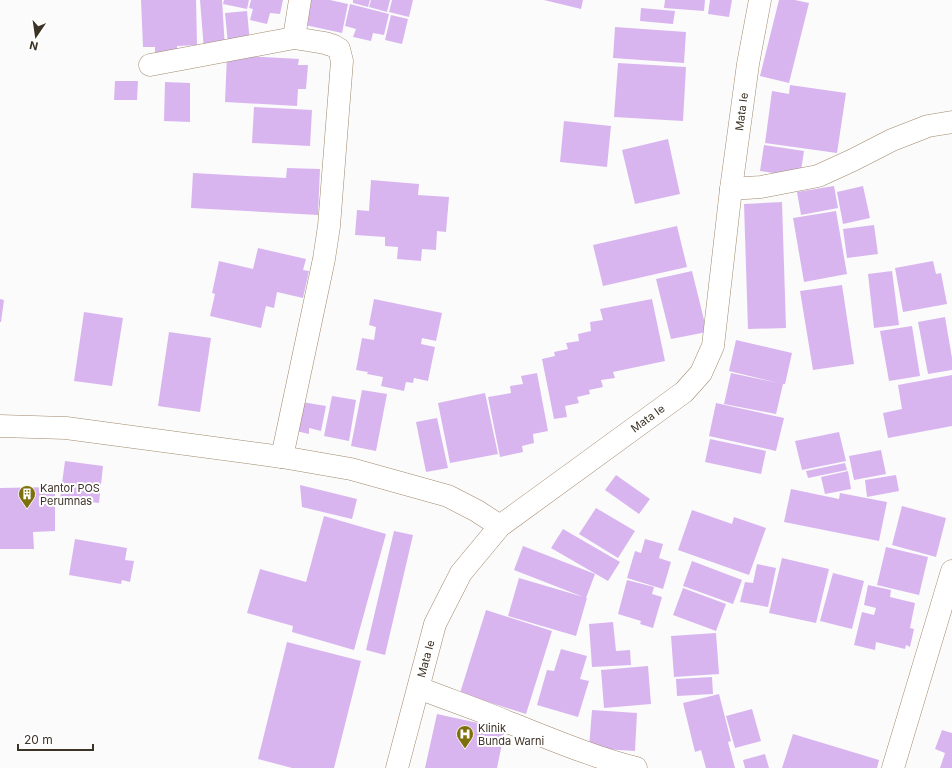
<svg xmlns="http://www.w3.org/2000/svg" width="952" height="768" viewBox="0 0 952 768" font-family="Inter,sans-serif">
	<rect width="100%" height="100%" fill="#fbfbfb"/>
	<path fill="#d9b5f0" d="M141 0H196L197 45 177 46V53L155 54V47H143Z
		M200 0H222L225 48 204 50Z
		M224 0H249L247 9 223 4Z
		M251 0H283L280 14 270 13 267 24 250 20 253 9 249 8Z
		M311 0H330L348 4 342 33 305 25Z
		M353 0H370L368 7 353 3Z
		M371 0H390L387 12 369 7Z
		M392 0H413L409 17 389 12Z
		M544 0H583L581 9Z
		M665 0H705L704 11 664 8Z
		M710 0H732L729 17 708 14Z
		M779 0H795L809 3 789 83 760 76Z
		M350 4 389 14 384 35 373 33 371 41 353 37 356 29 345 26Z
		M641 8 675 11 673 24 640 21Z
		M247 11 250 43 228 44 225 13Z
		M391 15 408 19 402 44 385 40Z
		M615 27 686 32 684 63 613 58Z
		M227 55 299 59 298 65H308L306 89H298L297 106 225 102Z
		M618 63 686 67 683 121 614 117Z
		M115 81H138L137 100H114Z
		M165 82 190 83V122L164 121Z
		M790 85 846 93 837 153 765 143 772 91 789 94Z
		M254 107 312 110 310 146 252 143Z
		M564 121 611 126 607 167 560 162Z
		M668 139 680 194 635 204 622 150Z
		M764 145 804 151 800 177 760 171Z
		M287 168 320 169 318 215 191 208 193 173 286 178Z
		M371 180 419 184 418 195 449 197 446 232 437 231 436 250 422 249 421 261 397 259 398 247 385 246V237L355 235 357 210 369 211Z
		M834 186 838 208 801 215 797 192Z
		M863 186 870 218 843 224 837 192Z
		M782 202 786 328 748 329 744 204Z
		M836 211 847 274 804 282 793 218Z
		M874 225 878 254 847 258 843 229Z
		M677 226 687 267 603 286 593 245Z
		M258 248 306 259 303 270 309 271 303 298 277 292 274 308 266 306 261 328 210 316 215 294 212 293 219 261 253 269Z
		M933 261 936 274 941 273 947 304 903 312 895 268Z
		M692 271 707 332 671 339 656 279Z
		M892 271 899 325 874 328 868 274Z
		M842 285 854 364 813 370 800 291Z
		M0 299 4 300 1 322H0Z
		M374 299 442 313 436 341 422 338 421 344 435 347 428 381 414 378 413 383 406 382 404 391 381 386 383 377 367 374 368 372 356 370 362 338 374 340 376 327 369 325Z
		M652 299 665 361 613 372 615 378 601 380 603 387 589 390 590 394 577 397 579 403 565 406 567 417 554 419 542 359 555 356 554 352 568 349 566 343 579 341 578 334 591 331 590 322 603 320 600 309Z
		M84 312 123 318 112 386 74 381Z
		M945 317 952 358V370L928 374 918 322Z
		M912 326 920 376 889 381 880 331Z
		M169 332 211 338 200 412 158 406Z
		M736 340 792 353 785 384H783L776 414 724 404 731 373 779 383 729 371Z
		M537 373 548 431 533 434 534 443 522 446 523 452 500 457 488 397 511 393 510 386 523 384 521 376Z
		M952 375V426L888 438 883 413 902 409 898 385Z
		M362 390 387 394 376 451 351 446Z
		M485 393 498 454 450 463 438 403Z
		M332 396 356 400 349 441 324 436Z
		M296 401 326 406 321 431 309 428V434L296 431Z
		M716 403 784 418 776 451 709 436Z
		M437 418 448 468 426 472 416 422Z
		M839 432 846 461 802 470 795 441Z
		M710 439 766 451 761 474 705 462Z
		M881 450 886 474 854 480 849 456Z
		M65 461 103 466 99 503 60 498Z
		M845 463 847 470 808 478 806 471Z
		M848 471 851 489 825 494 821 477Z
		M616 475 650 499 639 514 605 490Z
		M896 475 899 491 867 497 865 480Z
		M300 485 357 499 352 519 302 507Z
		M55 487V531L33 532 34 549H0V488Z
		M791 489 839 499 840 493 887 502 879 541 784 522Z
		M902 506 946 518 936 557 892 545Z
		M596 508 635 531 618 558 579 534Z
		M692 510 732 524 734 517 766 528 749 575 678 550Z
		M324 516 386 534 354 650 292 632 293 626 247 613 260 569 306 582Z
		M563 529 620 562 608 581 551 548Z
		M394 531 413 535 385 655 366 650Z
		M75 539 127 548 125 560 134 561 130 582 122 580 121 584 69 575Z
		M645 539 663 544 659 558 671 562 663 589 627 578 635 551 641 553Z
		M523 546 595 574 586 598 514 570Z
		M886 547 928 557 919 595 877 585Z
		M782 558 829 569 816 623 769 613Z
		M692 561 742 580 733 604 683 586Z
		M757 564 776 568 768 607 740 602 745 582 753 583Z
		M833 573 864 581 852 629 820 621Z
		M519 578 587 598 576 636 508 616Z
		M627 580 654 587 652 594 662 597 653 628 640 624 641 621 618 614Z
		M868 585 891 590 890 597 915 603 910 628 914 629 910 647 906 645 905 649 876 642 875 650 854 645 862 612 874 615 876 608 864 605Z
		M683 588 726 604 716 631 673 615Z
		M486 610 552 631 526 714 460 693Z
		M613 622 616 651 630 650 631 665 592 667 589 624Z
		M716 633 719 674 674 677 671 636Z
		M287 642 361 661 334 768H292L258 759Z
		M561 649 587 656 580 679 589 681 578 717 537 705 547 670 554 671Z
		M648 666 651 704 604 708 601 670Z
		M712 677 713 694 677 696 676 679Z
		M719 694 731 741 728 742 735 768H706L701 750 695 752 683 703Z
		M752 709 761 741 735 748 726 716Z
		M592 710 637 713 635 751 589 748Z
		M437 714 505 729 497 768H425Z
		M942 730 952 733V768H940L945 753 935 749Z
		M793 734 879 760 877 768H782Z
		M765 754 769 768H745L743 760Z"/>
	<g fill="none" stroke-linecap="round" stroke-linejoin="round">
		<defs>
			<g id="minor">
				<path d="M294 38 300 0"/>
				<path d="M150 65 294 38 325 43 334 46 339 49 342 61 329 226 324 259 282 457"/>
				<path d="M731 189 761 187 818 176 853 160 892 140 928 126 952 122"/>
				<path d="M0 426 66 428 282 457 351 469 448 496 477 511 500 526"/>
				<path d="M419 688C449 700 480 710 510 723 551 739 593 757 636 768"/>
				<path id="s1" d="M397 768 435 624 461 573 500 526 684 392 701 373 713 346 731 189 748 64 760 0"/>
				<path d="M893 768 952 571"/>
			</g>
		</defs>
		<use href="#minor" stroke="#a1896e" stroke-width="23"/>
		<use href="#minor" stroke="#fff" stroke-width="22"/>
	</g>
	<defs>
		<symbol id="building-pin" viewBox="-11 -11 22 30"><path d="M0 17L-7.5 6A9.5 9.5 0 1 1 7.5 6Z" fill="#7e6f0d" stroke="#fff"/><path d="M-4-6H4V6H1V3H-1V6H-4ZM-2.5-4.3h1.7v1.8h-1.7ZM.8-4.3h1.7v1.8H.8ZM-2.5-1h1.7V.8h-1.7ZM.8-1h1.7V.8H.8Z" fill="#fff"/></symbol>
		<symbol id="hospital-pin" viewBox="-11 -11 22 30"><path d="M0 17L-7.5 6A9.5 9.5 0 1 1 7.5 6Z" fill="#7e6f0d" stroke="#fff"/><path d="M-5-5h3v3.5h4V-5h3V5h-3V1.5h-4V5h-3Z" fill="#fff"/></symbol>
	</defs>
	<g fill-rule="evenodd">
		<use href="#building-pin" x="17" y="484" width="20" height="27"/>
		<use href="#hospital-pin" x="455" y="724" width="20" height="27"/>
	</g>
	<g text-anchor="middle" stroke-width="4" stroke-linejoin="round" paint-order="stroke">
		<g font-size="11" fill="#3c3226" stroke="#fff">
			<text dy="4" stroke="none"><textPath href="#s1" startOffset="786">Mata Ie</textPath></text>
			<text dy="4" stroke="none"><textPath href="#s1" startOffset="450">Mata Ie</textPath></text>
			<text dy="4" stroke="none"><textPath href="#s1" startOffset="113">Mata Ie</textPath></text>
		</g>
		<g font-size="11" fill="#3c3226" stroke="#fff" text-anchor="start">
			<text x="40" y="492">Kantor POS<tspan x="40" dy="13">Perumnas</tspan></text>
			<text x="478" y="732">Klinik<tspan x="478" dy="13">Bunda Warni</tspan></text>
		</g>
	</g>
	<g transform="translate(36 36) rotate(193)" stroke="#ffffff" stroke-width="3" paint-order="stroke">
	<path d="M0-3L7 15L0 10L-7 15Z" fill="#3c3226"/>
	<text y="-6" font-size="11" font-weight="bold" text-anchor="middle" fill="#3c3226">N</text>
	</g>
	<path d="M18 744v6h75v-6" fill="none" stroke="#3c3226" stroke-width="2"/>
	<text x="24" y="744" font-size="12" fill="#3c3226" stroke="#ffffff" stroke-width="3" paint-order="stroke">20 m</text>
</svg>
